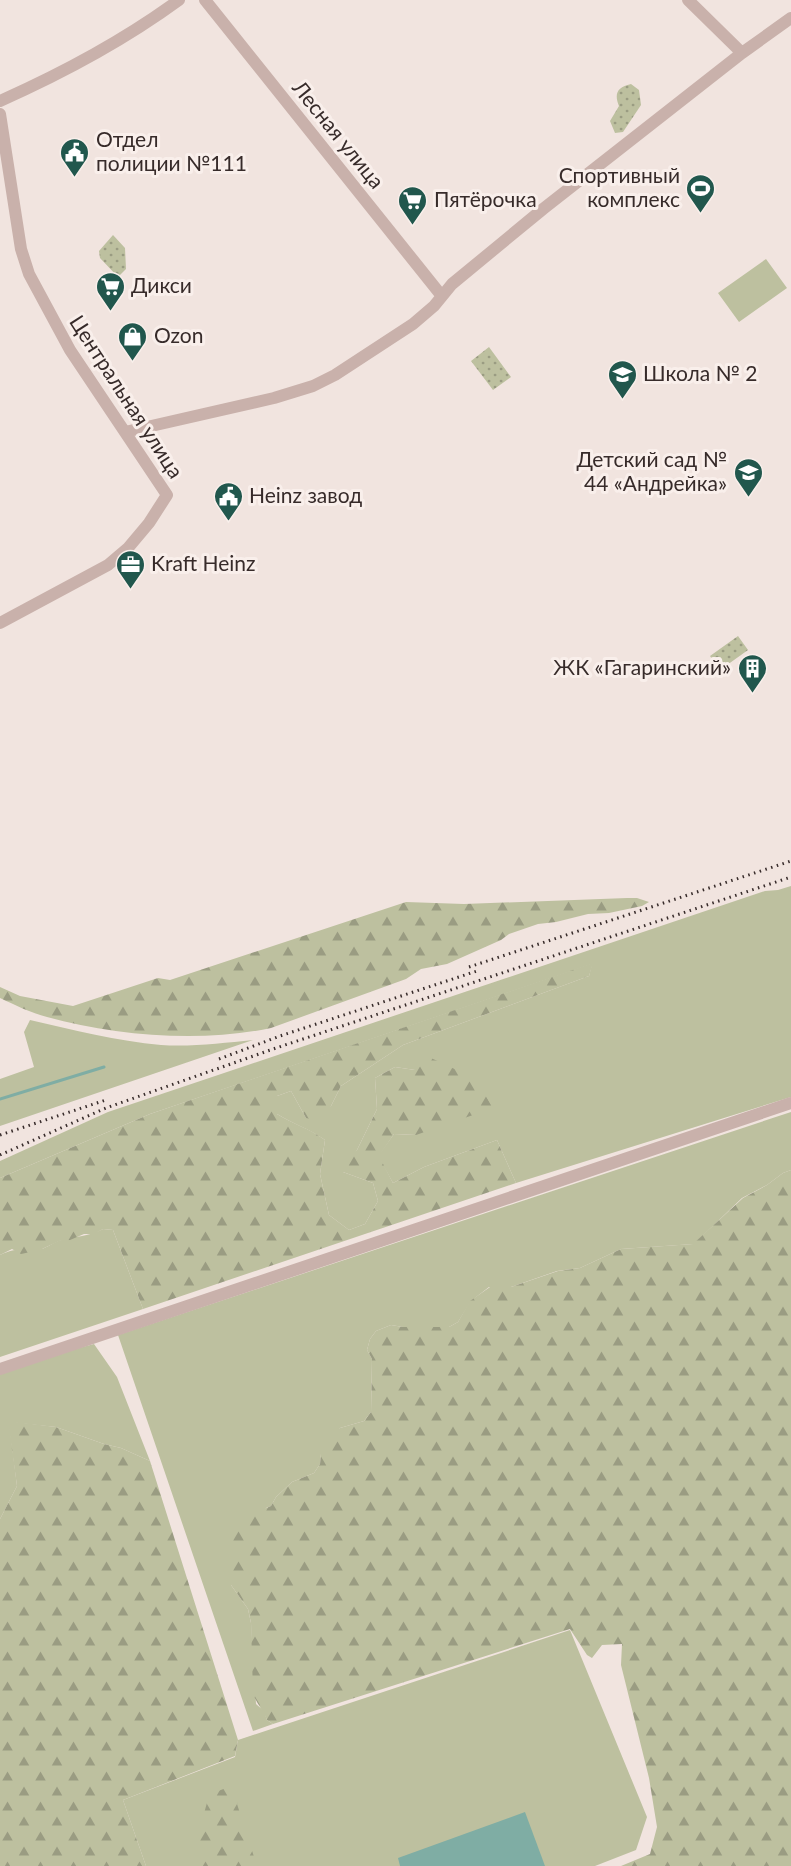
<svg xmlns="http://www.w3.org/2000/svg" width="791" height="1866" viewBox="0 0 791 1866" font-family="Lato,sans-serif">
	<defs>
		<pattern id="forest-firs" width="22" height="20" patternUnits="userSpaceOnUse" patternTransform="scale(1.5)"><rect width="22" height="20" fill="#bdc09f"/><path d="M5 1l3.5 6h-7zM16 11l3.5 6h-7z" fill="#9a9c82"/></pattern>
		<pattern id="park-dots" width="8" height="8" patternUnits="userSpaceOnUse" patternTransform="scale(1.5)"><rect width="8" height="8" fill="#bdc09f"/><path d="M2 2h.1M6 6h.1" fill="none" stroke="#9a9c82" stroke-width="1.8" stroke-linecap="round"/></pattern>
	</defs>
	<rect width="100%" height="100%" fill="#f1e4df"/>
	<path fill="#bdc09f" d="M766 259 787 288 739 322 718 293Z
		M791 886V1097L516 1183 497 1140 424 1167 393 1183 378 1156 394 1134 416 1135 415 1070 395 1067 375 1078 377 1109 357 1150 343 1172 373 1183 378 1201 365 1224 349 1230 329 1215 320 1174 325 1140C310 1129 293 1124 277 1114V1096L291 1091 306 1118 331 1106 341 1086 403 1045 589 976 592 964 150 1114 0 1178V1161L108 1112 765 891 778 890Z
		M30 1020C73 1030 117 1041 161 1045 191 1047 223 1043 253 1040L0 1126V1079L34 1067 24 1032Z
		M791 1112V1170L783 1173 767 1185 742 1198 694 1244 621 1249 580 1268 557 1271 511 1287H489L471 1301 458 1322 449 1327H403L391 1325 376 1331 370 1339 367 1350 372 1359 371 1412 364 1421 340 1428 321 1454 320 1464 314 1473 292 1482 276 1497 271 1506 266 1508 231 1585 248 1609 251 1623 256 1704 264 1711 267 1720 273 1724 253 1731 118 1335Z
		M103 1229 113 1230 143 1309 0 1357V1255C20 1245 24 1253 41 1249 47 1248 52 1243 58 1241 73 1236 89 1237 103 1229Z
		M94 1344 117 1377 150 1461 121 1448 104 1444 56 1427 9 1422 17 1486 0 1519V1369Z
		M570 1630 647 1817 636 1850 595 1866H146L123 1800 235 1757 238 1740Z"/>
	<path fill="url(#forest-firs)" d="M627 898H637L649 902 642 906 609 913 588 914 556 922 538 924 509 934 501 940 447 964 421 969 406 979 271 1028C201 1043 116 1036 47 1017 31 1013 15 1005 0 998V987L20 996 73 1006 158 978 170 980 406 902 464 904Z
		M593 963 589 976 403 1045 341 1086 331 1106 320 1121 306 1118 291 1091 277 1096V1114C293 1124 311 1129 325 1140L320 1174 329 1215 349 1230 365 1224 378 1201 373 1183 343 1172 342 1163 357 1150 377 1109 375 1078 395 1067 415 1070 431 1058 476 1079 493 1108 416 1135 394 1134 379 1156 393 1183 424 1167 497 1140 516 1183 143 1309 113 1230 103 1229 94 1234H84L70 1240 59 1241 40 1250 21 1254 12 1249 0 1255V1178L150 1114Z
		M791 1170V1866H621L650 1854 657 1827 649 1778 621 1665 622 1644 602 1645 592 1658 587 1655 570 1629 273 1724 267 1720C263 1710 257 1704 253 1694L251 1623 248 1609 231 1585 226 1539 238 1520 271 1506 276 1497 292 1482 314 1473 320 1464 322 1443 330 1434 340 1428 364 1421 371 1412 372 1359 367 1350 370 1339 376 1331 391 1325 403 1327H449L458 1322 470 1301 490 1287H511L558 1271 580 1268 621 1249 693 1244 743 1198 767 1185 783 1173Z
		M8 1421 56 1427 104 1444 121 1448 150 1461 238 1740 235 1756 123 1800 146 1866H0V1519L17 1486Z
		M237 1784 241 1791 237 1804 257 1866H198C199 1840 201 1818 210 1794Z"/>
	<path fill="url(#park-dots)" d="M631 84 639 90 641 105 623 132 615 133 610 121 619 106C614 94 617 87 631 84Z
		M113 235 125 248 126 269 118 277 100 258 99 251Z
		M489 347 511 377 493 390 471 361Z
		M738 636 748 650 720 670 710 656Z"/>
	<path fill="#7fada4" d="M525 1812 545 1866H400L398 1858Z"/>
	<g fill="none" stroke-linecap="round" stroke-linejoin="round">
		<path stroke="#7fada4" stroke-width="3" d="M0 1099 104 1067"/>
		<path stroke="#c9b1ab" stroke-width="12" d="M205 0 441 295
			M688 0 742 53
			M0 101C63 73 123 41 179 0
			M0 114 21 249 29 274 70 350 167 495 149 523 128 548 108 565 0 623
			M125 432 274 398 313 386 335 375 413 324 434 306 452 284 543 209 742 53 791 18
			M0 1369 791 1103"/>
		<path stroke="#372b2a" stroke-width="3" stroke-dasharray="1.5 4.5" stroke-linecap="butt" d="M469 967 791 861
			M219 1059 280 1036 480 970
			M0 1135 106 1100
			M0 1155 106 1108 276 1048 791 877"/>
	</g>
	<defs>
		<symbol id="civic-pin" viewBox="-11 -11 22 30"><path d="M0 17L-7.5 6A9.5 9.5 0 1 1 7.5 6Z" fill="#21574d" stroke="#f9efeb"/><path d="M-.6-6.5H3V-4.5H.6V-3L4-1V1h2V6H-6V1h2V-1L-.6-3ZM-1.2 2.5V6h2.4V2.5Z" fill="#fff"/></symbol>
		<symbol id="stadium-pin" viewBox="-11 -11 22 30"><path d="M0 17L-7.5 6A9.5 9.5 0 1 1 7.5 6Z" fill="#21574d" stroke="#f9efeb"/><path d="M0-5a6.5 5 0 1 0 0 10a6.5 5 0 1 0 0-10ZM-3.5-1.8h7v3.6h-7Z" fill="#fff"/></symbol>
		<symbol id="supermarket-pin" viewBox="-11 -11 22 30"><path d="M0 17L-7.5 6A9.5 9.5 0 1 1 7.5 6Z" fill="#21574d" stroke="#f9efeb"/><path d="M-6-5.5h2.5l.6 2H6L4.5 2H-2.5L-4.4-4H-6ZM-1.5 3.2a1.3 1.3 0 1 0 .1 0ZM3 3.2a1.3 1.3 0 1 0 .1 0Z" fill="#fff"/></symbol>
		<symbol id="shop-pin" viewBox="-11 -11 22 30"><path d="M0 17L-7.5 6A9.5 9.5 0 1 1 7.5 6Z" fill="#21574d" stroke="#f9efeb"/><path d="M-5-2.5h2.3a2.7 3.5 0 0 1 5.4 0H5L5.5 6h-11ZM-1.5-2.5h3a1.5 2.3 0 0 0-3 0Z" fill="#fff"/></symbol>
		<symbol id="school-pin" viewBox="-11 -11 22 30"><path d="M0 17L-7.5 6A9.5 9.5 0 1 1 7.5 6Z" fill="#21574d" stroke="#f9efeb"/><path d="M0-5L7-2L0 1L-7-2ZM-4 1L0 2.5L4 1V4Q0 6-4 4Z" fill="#fff"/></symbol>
		<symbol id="office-pin" viewBox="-11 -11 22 30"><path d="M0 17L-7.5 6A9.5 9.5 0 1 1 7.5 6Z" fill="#21574d" stroke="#f9efeb"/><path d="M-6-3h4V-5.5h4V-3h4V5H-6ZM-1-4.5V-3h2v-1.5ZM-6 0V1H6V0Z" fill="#fff"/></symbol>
		<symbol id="building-pin" viewBox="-11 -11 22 30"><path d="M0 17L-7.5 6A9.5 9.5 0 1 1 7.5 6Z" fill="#21574d" stroke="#f9efeb"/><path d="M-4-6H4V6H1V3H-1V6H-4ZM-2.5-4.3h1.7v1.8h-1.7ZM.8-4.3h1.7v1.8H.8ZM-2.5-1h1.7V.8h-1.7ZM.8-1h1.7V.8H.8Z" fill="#fff"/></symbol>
	</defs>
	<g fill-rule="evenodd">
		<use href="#civic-pin" x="58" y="136" width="33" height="45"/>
		<use href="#stadium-pin" x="684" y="172" width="33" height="45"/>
		<use href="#supermarket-pin" x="396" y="184" width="33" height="45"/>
		<use href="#supermarket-pin" x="94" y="270" width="33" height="45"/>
		<use href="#shop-pin" x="116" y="320" width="33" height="45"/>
		<use href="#school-pin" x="606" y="358" width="33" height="45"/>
		<use href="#school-pin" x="732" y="456" width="33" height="45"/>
		<use href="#civic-pin" x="212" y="480" width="33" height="45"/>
		<use href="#office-pin" x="114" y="548" width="33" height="45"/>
		<use href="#building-pin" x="736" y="652" width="33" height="45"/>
	</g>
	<g text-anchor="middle" stroke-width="6" stroke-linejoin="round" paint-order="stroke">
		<g font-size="21" fill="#372b2a" stroke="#f9efeb">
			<text transform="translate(338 135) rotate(51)" y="7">Лесная улица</text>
			<text transform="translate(126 397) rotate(57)" y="7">Центральная улица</text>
		</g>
		<g font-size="21" fill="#372b2a" stroke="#f9efeb" text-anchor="start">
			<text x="96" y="147">Отдел<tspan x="96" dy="24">полиции №111</tspan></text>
			<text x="680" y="183" text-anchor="end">Спортивный<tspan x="680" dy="24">комплекс</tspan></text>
			<text x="434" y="207">Пятёрочка</text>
			<text x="131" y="293">Дикси</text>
			<text x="154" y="343">Ozon</text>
			<text x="643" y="381">Школа № 2</text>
			<text x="727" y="467" text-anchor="end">Детский сад №<tspan x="727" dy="24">44 «Андрейка»</tspan></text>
			<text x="249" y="503">Heinz завод</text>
			<text x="151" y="571">Kraft Heinz</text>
			<text x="731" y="675" text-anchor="end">ЖК «Гагаринский»</text>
		</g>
	</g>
</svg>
